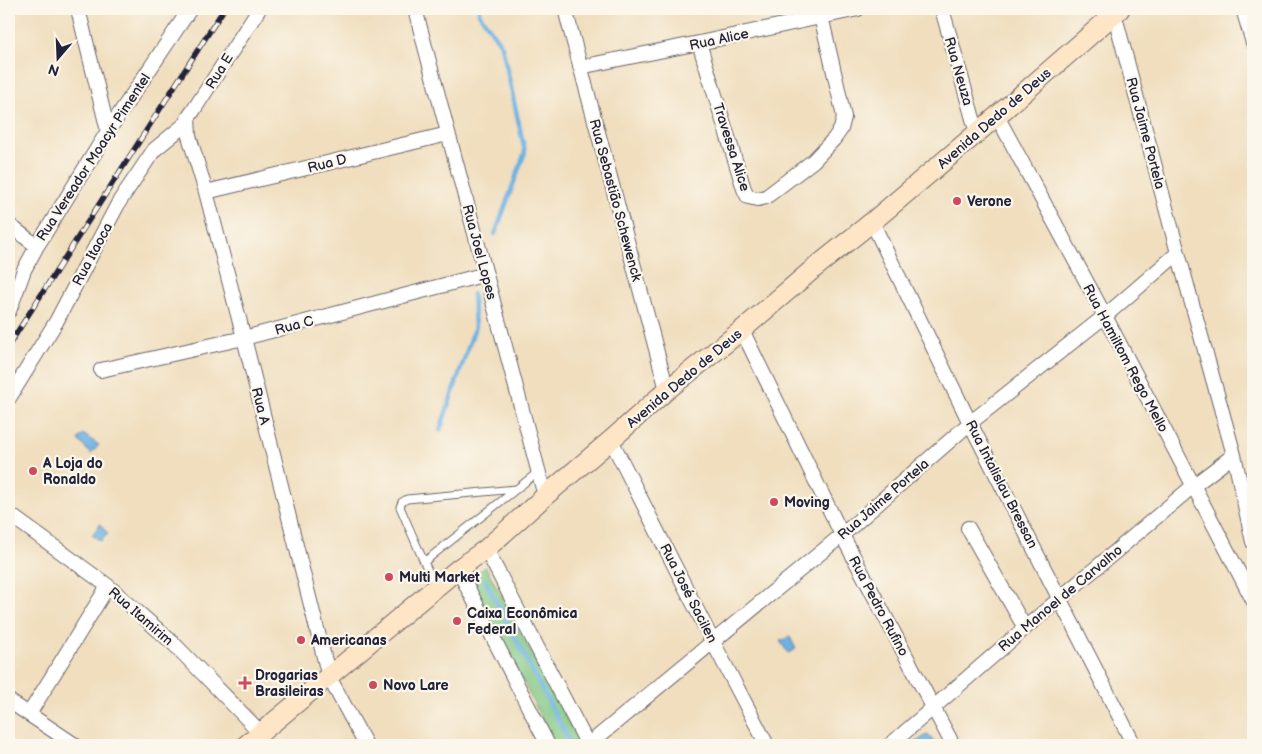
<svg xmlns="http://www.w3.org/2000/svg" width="1262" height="754" viewBox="0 0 1262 754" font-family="'Balsamiq Sans',sans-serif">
	<rect width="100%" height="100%" fill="#fbf7ec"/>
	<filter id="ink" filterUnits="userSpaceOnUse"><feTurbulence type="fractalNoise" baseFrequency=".02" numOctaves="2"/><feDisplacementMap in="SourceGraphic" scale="10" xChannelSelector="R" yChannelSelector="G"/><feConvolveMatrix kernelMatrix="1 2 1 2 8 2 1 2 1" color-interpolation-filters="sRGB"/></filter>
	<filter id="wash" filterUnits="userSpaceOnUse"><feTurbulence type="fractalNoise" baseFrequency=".0096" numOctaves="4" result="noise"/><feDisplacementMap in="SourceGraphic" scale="20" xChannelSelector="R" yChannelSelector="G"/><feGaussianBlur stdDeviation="1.12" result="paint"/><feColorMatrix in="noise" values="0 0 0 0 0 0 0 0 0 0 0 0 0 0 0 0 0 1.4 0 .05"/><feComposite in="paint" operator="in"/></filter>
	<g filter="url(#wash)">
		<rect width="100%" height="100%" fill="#f0debe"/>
		<path fill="#80c782" stroke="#51745e" d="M486 567 578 740 568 745H555L470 577Z"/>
		<path fill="#6cb1e2" stroke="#476a8e" d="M83 434 99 445 91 454 78 440Z
			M100 524 108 534 101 541 92 535Z
			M790 637 796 649 788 653 780 641Z
			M928 734 936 745H911Z"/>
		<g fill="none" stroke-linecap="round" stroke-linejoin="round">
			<path stroke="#6cb1e2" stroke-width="4.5" d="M479 9V13L502 46 525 152 495 234
				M440 430 475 327 473 294
				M485 580 571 745"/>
		</g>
	</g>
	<g filter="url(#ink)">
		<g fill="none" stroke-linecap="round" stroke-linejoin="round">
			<defs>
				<path id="lane" d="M424 562 538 472
					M436 587 424 562 400 507 402 502 407 499 517 489"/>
				<path id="street" d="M78 9 108 131
					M259 9 193 111 188 118 189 136 206 192 244 338 329 677 366 745
					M415 9 545 496
					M565 9 667 390
					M942 9 977 133
					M1113 9 1178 253 1234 455 1253 542
					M1243 9 1253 43
					M699 43 744 189 748 197 758 199 766 197 813 161 834 139 841 129 844 117 837 85 821 16
					M580 67 699 43 858 9
					M997 116 1105 316 1253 600
					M206 192 448 134
					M872 222 970 423 1134 745
					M9 225 37 246
					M9 311 24 270 37 246 108 131 190 9
					M742 330 842 535 953 745
					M101 370 244 338 486 274
					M9 398 56 322 119 202 154 150 188 122
					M611 440 713 642 767 745
					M9 514 108 586 174 644 261 733
					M968 528 1025 628
					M486 549 588 745
					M458 569 548 745
					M9 701 75 745
					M29 714 108 586
					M588 745 842 535 970 423 1105 316 1178 253
					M890 745 1025 628 1193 486 1234 455"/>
				<path id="secondary" d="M246 745 458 569 486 549 545 496 611 440 667 390 742 330 812 270 872 222 997 116 1120 9"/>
			</defs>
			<use href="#lane" stroke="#6a6469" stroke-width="9"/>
			<use href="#street" stroke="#6a6469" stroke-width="16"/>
			<use href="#secondary" stroke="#6a6469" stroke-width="21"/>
			<use href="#lane" stroke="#fff" stroke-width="7"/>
			<use href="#street" stroke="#fff" stroke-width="14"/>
			<use href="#secondary" stroke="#fee5c5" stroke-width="19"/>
			<defs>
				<path id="rail" d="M9 345 224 9"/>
			</defs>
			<use href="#rail" stroke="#22223b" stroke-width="5.5"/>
			<use href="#rail" stroke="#fbf7ec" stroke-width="4" stroke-dasharray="11" stroke-linecap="butt"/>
		</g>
	</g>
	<g fill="#d1495b" stroke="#fbf7ec" stroke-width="2">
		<circle cx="957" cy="201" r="5"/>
		<circle cx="33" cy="471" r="5"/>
		<circle cx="774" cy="502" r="5"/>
		<circle cx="389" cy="577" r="5"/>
		<circle cx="457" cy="621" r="5"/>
		<circle cx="301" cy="640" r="5"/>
		<path d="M242.5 675.5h5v5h5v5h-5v5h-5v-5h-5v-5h5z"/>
		<circle cx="373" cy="685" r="5"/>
	</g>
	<g text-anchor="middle" stroke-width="4.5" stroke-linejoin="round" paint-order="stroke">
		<g font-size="14" fill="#22223b" stroke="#fbf7ec">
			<text transform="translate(719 39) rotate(-12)" y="5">Rua Alice</text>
			<text transform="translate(219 71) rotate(-58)" y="5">Rua E</text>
			<text transform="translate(959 71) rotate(74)" y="5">Rua Neuza</text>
			<text transform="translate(994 118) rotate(-41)" y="5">Avenida Dedo de Deus</text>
			<text transform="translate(1146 133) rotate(75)" y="5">Rua Jaime Portela</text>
			<text transform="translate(732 147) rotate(72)" y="5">Travessa Alice</text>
			<text transform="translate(93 157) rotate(-57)" y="5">Rua Vereador Moacyr Pimentel</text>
			<text transform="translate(327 163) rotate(-14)" y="5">Rua D</text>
			<text transform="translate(616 200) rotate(75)" y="5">Rua Sebastião Schewenck</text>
			<text transform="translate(480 252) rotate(75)" y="5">Rua Joel Lopes</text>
			<text transform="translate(92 254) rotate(-62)" y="5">Rua Itaoca</text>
			<text transform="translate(294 325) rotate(-15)" y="5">Rua C</text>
			<text transform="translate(1126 358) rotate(62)" y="5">Rua Hamiltom Rego Mello</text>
			<text transform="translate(684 378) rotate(-40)" y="5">Avenida Dedo de Deus</text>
			<text transform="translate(261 406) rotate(76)" y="5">Rua A</text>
			<text transform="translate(1002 484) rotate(63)" y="5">Rua Intalislau Bressan</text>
			<text transform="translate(883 499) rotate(-41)" y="5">Rua Jaime Portela</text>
			<text transform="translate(689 593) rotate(63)" y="5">Rua José Sacilen</text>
			<text transform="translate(1060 598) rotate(-40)" y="5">Rua Manoel de Carvalho</text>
			<text transform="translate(879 606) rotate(62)" y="5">Rua Pedro Rufino</text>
			<text transform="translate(141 616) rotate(41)" y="5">Rua Itamirim</text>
		</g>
		<g font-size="14" font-weight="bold" fill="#22223b" stroke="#fbf7ec" text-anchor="start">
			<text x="967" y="206">Verone</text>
			<text x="43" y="468">A Loja do<tspan x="43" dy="16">Ronaldo</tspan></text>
			<text x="784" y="507">Moving</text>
			<text x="399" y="582">Multi Market</text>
			<text x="467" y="618">Caixa Econômica<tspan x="467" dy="16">Federal</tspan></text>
			<text x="311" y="645">Americanas</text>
			<text x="255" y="680">Drogarias<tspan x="255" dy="16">Brasileiras</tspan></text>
			<text x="383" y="690">Novo Lare</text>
		</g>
	</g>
	<rect width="1262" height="754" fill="none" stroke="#fbf7ec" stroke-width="30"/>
	<g transform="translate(58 58) rotate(199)" stroke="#fbf7ec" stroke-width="4" paint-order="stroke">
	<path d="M0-4L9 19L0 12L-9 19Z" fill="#22223b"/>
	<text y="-8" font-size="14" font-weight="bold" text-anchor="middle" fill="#22223b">N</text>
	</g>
</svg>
